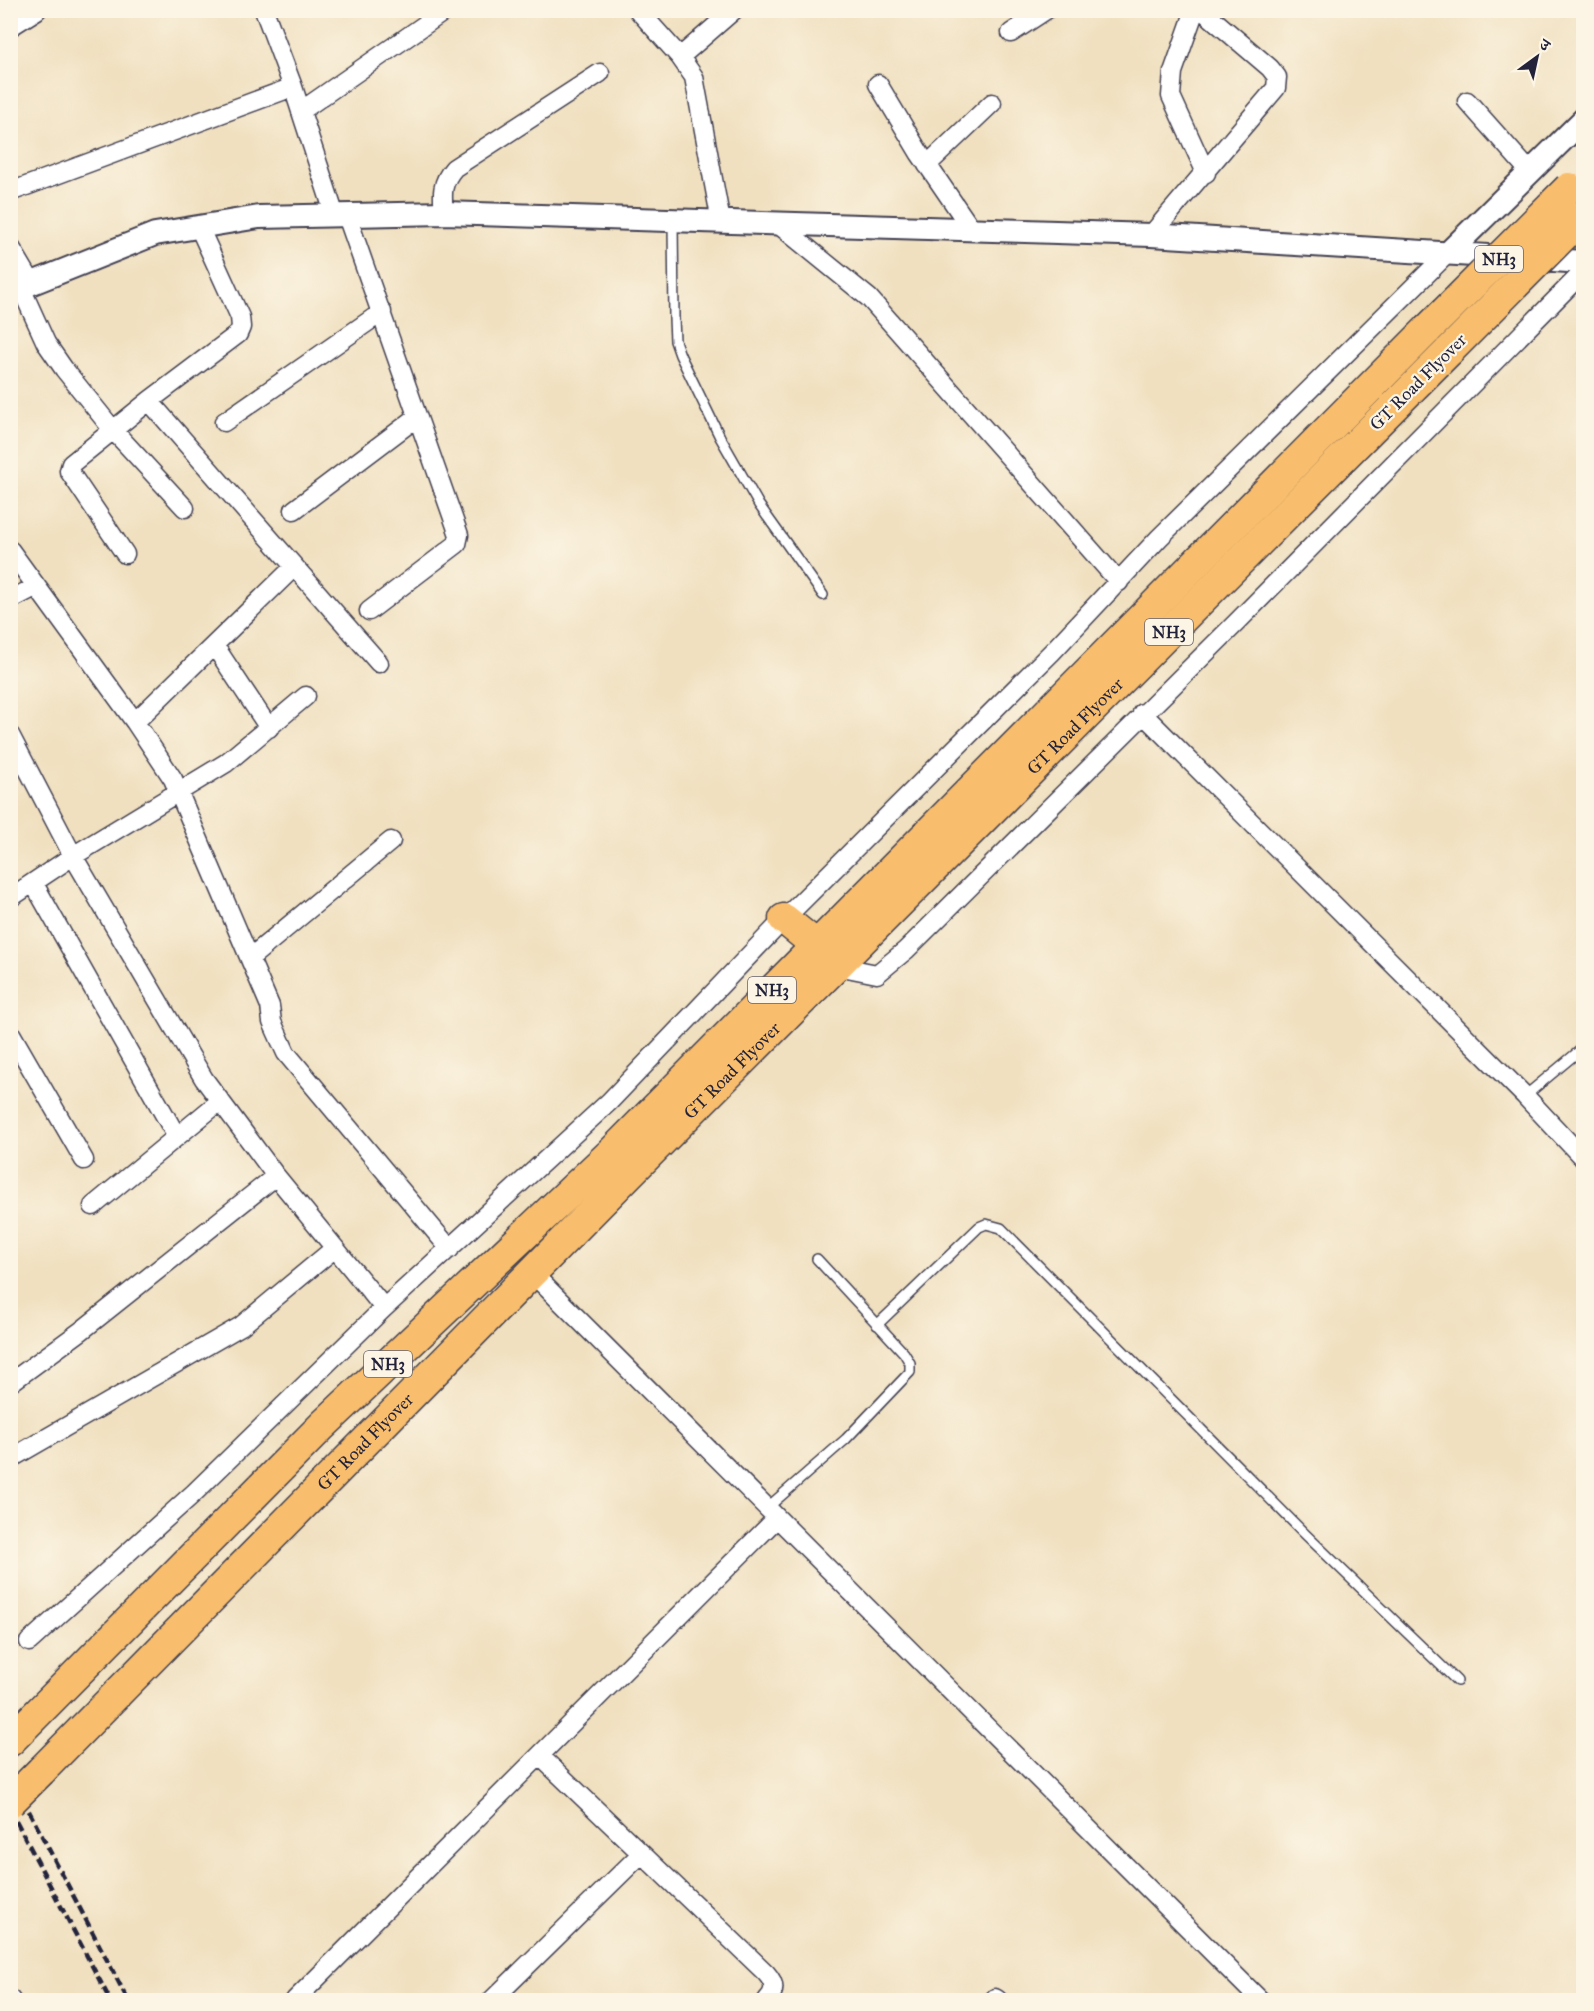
<svg xmlns="http://www.w3.org/2000/svg" width="1594" height="2011" viewBox="0 0 1594 2011" font-family="'IM FELL Great Primer','Noto Serif Devanagari',serif">
	<rect width="100%" height="100%" fill="#fcf5e5"/>
	<filter id="ink" filterUnits="userSpaceOnUse"><feTurbulence type="fractalNoise" baseFrequency=".0167" numOctaves="2"/><feDisplacementMap in="SourceGraphic" scale="12" xChannelSelector="R" yChannelSelector="G"/><feConvolveMatrix kernelMatrix="1 2 1 2 8 2 1 2 1" color-interpolation-filters="sRGB"/></filter>
	<filter id="wash" filterUnits="userSpaceOnUse"><feTurbulence type="fractalNoise" baseFrequency=".008" numOctaves="4" result="noise"/><feDisplacementMap in="SourceGraphic" scale="24" xChannelSelector="R" yChannelSelector="G"/><feGaussianBlur stdDeviation="1.35" result="paint"/><feColorMatrix in="noise" values="0 0 0 0 0 0 0 0 0 0 0 0 0 0 0 0 0 1.4 0 .05"/><feComposite in="paint" operator="in"/></filter>
	<g filter="url(#wash)">
		<rect width="100%" height="100%" fill="#f0e0c0"/>
	</g>
	<g filter="url(#ink)">
		<g fill="none" stroke-linecap="round" stroke-linejoin="round">
			<defs>
				<path id="service" d="M673 221 674 318 675 341 680 355 720 437 759 505 823 595
					M1525 1096 1584 1047
					M877 1325 979 1227 986 1224 1001 1228 1304 1533 1457 1681
					M767 1508 846 1439 910 1372V1363L904 1353 817 1259"/>
				<path id="minor" d="M264 10 293 87 335 216
					M638 10 680 57 694 77 721 222
					M1195 10 1173 72 1171 96 1206 173
					M10 27 37 10
					M1011 33 1046 10
					M680 57 734 10
					M878 84 920 154 972 230
					M1467 101 1530 172
					M301 111 446 10
					M927 165 992 103
					M10 192 293 87
					M444 213C442 194 441 183 454 168L600 73
					M347 216 459 535 457 544 369 611
					M778 224 869 298 1119 582
					M1151 235 1276 88 1277 77 1270 68 1202 10
					M10 246 32 283
					M21 288 46 343 64 369 113 430 185 508
					M149 401 379 663
					M224 422 382 312
					M294 510 416 418
					M10 550 135 722 173 779 270 1006 272 1022 286 1053 450 1249
					M125 554 69 471 71 464 149 401 238 334 241 327 240 317 199 227
					M10 600 35 587
					M214 645 269 728
					M1142 713 1525 1096 1584 1159
					M135 722 294 567
					M10 735 73 856 204 1079 276 1176 384 1308
					M34 884 177 1137
					M10 898 73 856 226 763 306 696
					M250 958 391 841
					M837 966 877 974 906 950 1236 623 1584 271
					M10 1032 84 1160
					M93 1206 219 1102
					M532 1273 1260 2000
					M10 1383 81 1331 276 1176
					M10 1459 241 1326 335 1248
					M29 1642 194 1493 384 1308 609 1102 784 919 1052 652 1159 538 1449 252
					M540 1756 766 1973C775 1983 776 1991 767 2000
					M995 1998 998 2000
					M10 1999 11 2000
					M295 2000 777 1518
					M492 2000 640 1855"/>
				<path id="tertiary" d="M1449 252 1584 119
					M10 292 155 234 259 217 444 213 1151 235 1584 262"/>
				<g id="trunk">
					<path d="M784 919 816 945"/>
					<path d="M10 1741 322 1426 611 1153 1428 329"/>
					<path id="s1" d="M41 1771 629 1174 1450 350"/>
				</g>
			</defs>
			<use href="#service" stroke="#413e4f" stroke-width="12"/>
			<use href="#minor" stroke="#413e4f" stroke-width="21"/>
			<use href="#tertiary" stroke="#413e4f" stroke-width="26"/>
			<use href="#trunk" stroke="#413e4f" stroke-width="33"/>
			<use href="#service" stroke="#fff" stroke-width="9"/>
			<use href="#minor" stroke="#fff" stroke-width="18"/>
			<use href="#tertiary" stroke="#fff" stroke-width="22"/>
			<use href="#trunk" stroke="#f9be6d" stroke-width="30"/>
			<path stroke="#22223b" stroke-width="4.5" stroke-dasharray="9 4.5" stroke-linecap="butt" d="M10 1775 128 2000
				M10 1809 110 2000"/>
			<defs>
				<path id="trunk-bridge" d="M1428 329 1569 188
					M1450 350 1584 215
					M10 1802 41 1771"/>
			</defs>
			<use href="#trunk-bridge" stroke="#413e4f" stroke-width="33" stroke-linecap="butt"/>
			<use href="#trunk-bridge" stroke="#f9be6d" stroke-width="30"/>
		</g>
	</g>
	<g text-anchor="middle" stroke-width="4.5" stroke-linejoin="round" paint-order="stroke">
		<g fill="#fcf5e5" stroke="#63616e" stroke-width="1.5">
			<rect x="1475" y="246" width="48" height="26" rx="4.5"/>
			<rect x="1145" y="619" width="48" height="26" rx="4.5"/>
			<rect x="748" y="977" width="48" height="26" rx="4.5"/>
			<rect x="364" y="1351" width="48" height="26" rx="4.5"/>
		</g>
		<g font-size="16" font-weight="bold" fill="#22223b">
			<text x="1499" y="265">NH3</text>
			<text x="1169" y="638">NH3</text>
			<text x="772" y="996">NH3</text>
			<text x="388" y="1370">NH3</text>
		</g>
		<g font-size="18" fill="#22223b" stroke="#fcf5e5">
			<text transform="translate(1418 382) rotate(-45)" y="6">GT Road Flyover</text>
			<text dy="6" stroke="none"><textPath href="#s1" startOffset="1470">GT Road Flyover</textPath></text>
			<text dy="6" stroke="none"><textPath href="#s1" startOffset="984">GT Road Flyover</textPath></text>
			<text dy="6" stroke="none"><textPath href="#s1" startOffset="462">GT Road Flyover</textPath></text>
		</g>
	</g>
	<rect width="1594" height="2011" fill="none" stroke="#fcf5e5" stroke-width="36"/>
	<g transform="translate(1537 57) rotate(33)" stroke="#fcf5e5" stroke-width="4.5" paint-order="stroke">
	<path d="M0-4.5L10 22L0 15L-10 22Z" fill="#22223b"/>
	<text y="-9" font-size="16" font-weight="bold" text-anchor="middle" fill="#22223b">उ</text>
	</g>
</svg>
